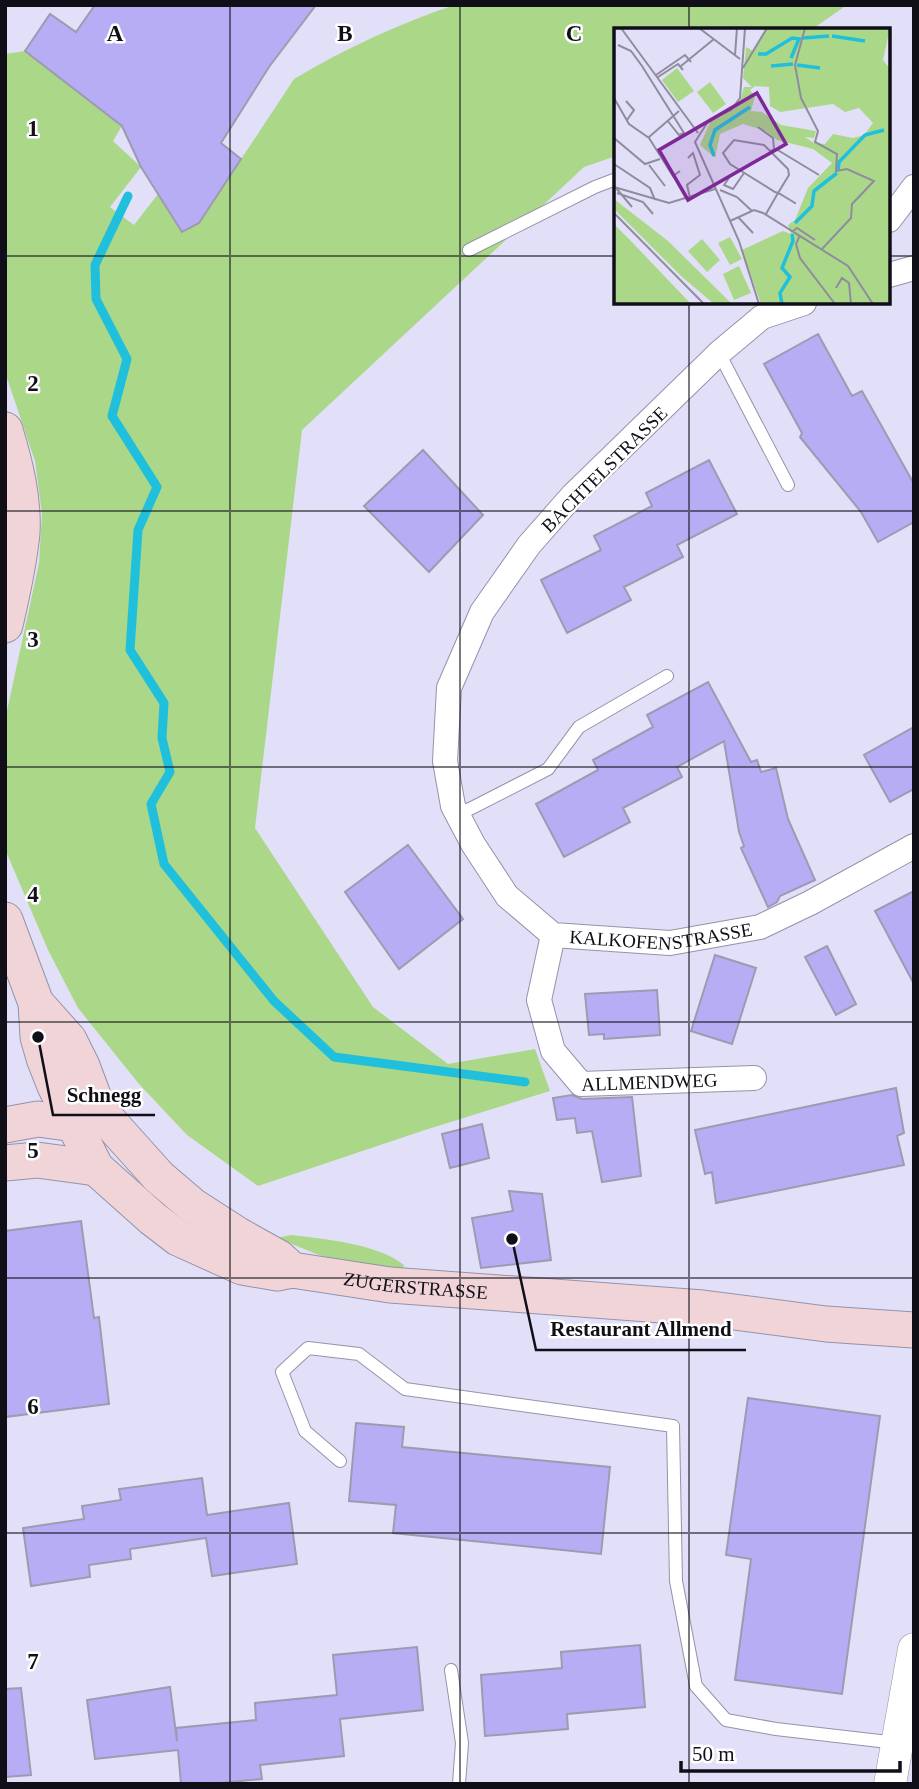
<svg xmlns="http://www.w3.org/2000/svg" width="919" height="1789" viewBox="0 0 919 1789" font-family="'Times New Roman',serif">
	<rect width="100%" height="100%" fill="#e2e0f8"/>
	<path fill="#abd788" d="M455 5H847L811 30H616V156L584 167 302 430 255 828 373 1007 448 1064 535 1049 550 1091 425 1130 258 1186 187 1135 139 1084 78 1008 48 950 5 849V720L39 563 42 514 35 461 5 372V54L25 51 122 126 113 141 141 167 110 207 134 225 158 194 199 223 294 79C344 49 400 23 455 5Z
		M291 1235C325 1239 378 1244 404 1265L401 1273 319 1255 277 1238Z"/>
	<g fill="none" stroke-linecap="round" stroke-linejoin="round">
		<path stroke="#20c0dd" stroke-width="9" d="M128 196 95 265 96 299 127 359 112 416 157 487 138 530 130 650 164 703 162 738 170 772 151 804 164 864 274 1001 334 1057 525 1082"/>
	</g>
	<path fill="#b7adf4" stroke="#9d9ab1" stroke-width="2" d="M95 5H316L269 67 221 143 241 159 199 223 182 232 141 167 122 126 25 51 50 14 76 32Z
		M818 334 852 396 862 391 914 484V522L878 542 861 512 800 437 802 433 764 364Z
		M423 450 483 515 429 572 364 506Z
		M709 460 737 514 677 545 683 557 624 587 631 600 567 633 541 580 601 550 594 536 652 506 646 493Z
		M708 682 751 762 757 760 761 772 776 768 788 819 815 880 780 896 777 902 768 907 741 848 744 846 739 832 724 741 677 767 682 777 623 808 630 822 564 857 536 804 598 770 593 760 653 727 647 715Z
		M914 727V789L890 802 864 755Z
		M408 845 463 919 399 969 345 892Z
		M914 891V984L875 911Z
		M827 946 856 1004 836 1015 805 957Z
		M715 955 756 968 732 1044 691 1031Z
		M657 990 660 1035 604 1039V1034L589 1035 585 994Z
		M896 1088 904 1133 897 1136 904 1165 716 1203 712 1172 705 1174 695 1130Z
		M572 1095 582 1099 632 1097 641 1176 602 1182 592 1131 577 1133 575 1118 557 1120 553 1098Z
		M482 1124 489 1158 450 1168 442 1134Z
		M509 1191 542 1194 551 1260 481 1268 472 1218 513 1211Z
		M81 1221 94 1318 99 1317 109 1404 5 1417V1231Z
		M748 1398 880 1416 842 1694 735 1680 751 1559 726 1555Z
		M356 1423 404 1427 402 1447 610 1467 601 1554 393 1533 396 1505 349 1501Z
		M202 1478 207 1515 289 1503 297 1564 212 1576 206 1538 130 1549 131 1559 89 1565 90 1577 31 1586 23 1528 84 1519 82 1506 121 1500 119 1489Z
		M640 1645 645 1707 567 1714 568 1729 485 1736 481 1675 562 1668 561 1652Z
		M417 1647 423 1710 340 1719 344 1756 260 1765 262 1779 210 1784H181L178 1750 95 1759 87 1700 170 1687 177 1741 176 1728 256 1720 255 1703 337 1695 333 1655Z
		M21 1688 31 1775 5 1777V1689Z"/>
	<g fill="none" stroke-linecap="round" stroke-linejoin="round">
		<defs>
			<path id="service" d="M469 250 595 187 616 179
				M719 353 788 485
				M458 815 548 769 579 727 667 676
				M340 1461 305 1431 282 1372 308 1348 359 1354 405 1389 673 1426 676 1581 696 1686 726 1720 776 1729 897 1743
				M451 1670 462 1743 459 1784"/>
			<g id="minor">
				<path d="M889 220 914 187"/>
				<path d="M889 275 914 268"/>
				<path id="s1" d="M804 303 762 317 719 353 573 495 529 545 482 612 449 688 445 761 453 806 473 844 507 896 553 935 670 943 760 927 810 903 914 846"/>
				<path id="s2" d="M553 935 539 1000 553 1051 581 1084 754 1078"/>
			</g>
			<path id="tertiary" d="M890 1784 914 1649"/>
			<g id="secondary">
				<path d="M5 430C15 463 24 499 22 533 19 564 12 595 5 625"/>
				<path id="s3" d="M5 920 36 1003 38 1037 44 1058 55 1086 96 1168 152 1218 178 1238 242 1267 277 1273 292 1270 390 1285 703 1308 826 1324 914 1330"/>
				<path d="M36 1003 69 1040 82 1066 98 1109 159 1177 193 1206 238 1235 279 1258 292 1270"/>
				<path d="M5 1125 38 1119 74 1124"/>
				<path d="M5 1163 37 1160 96 1168"/>
			</g>
		</defs>
		<use href="#service" stroke="#9592a9" stroke-width="14"/>
		<use href="#minor" stroke="#9592a9" stroke-width="26"/>
		<use href="#tertiary" stroke="#9592a9" stroke-width="33"/>
		<use href="#secondary" stroke="#9592a9" stroke-width="37"/>
		<use href="#service" stroke="#fff" stroke-width="12"/>
		<use href="#minor" stroke="#fff" stroke-width="24"/>
		<use href="#tertiary" stroke="#fff" stroke-width="32"/>
		<use href="#secondary" stroke="#f0d4d8" stroke-width="35"/>
	</g>
	<path fill="none" stroke="#100f17" stroke-width="2" stroke-opacity="0.55" d="M230 5V1784M460 5V1784M689 5V30M5 256H616M889 256H914M689 303V1784M5 511H914M5 767H914M5 1022H914M5 1278H914M5 1533H914"/>
	<g text-anchor="middle" stroke-width="5" stroke-linejoin="round" paint-order="stroke">
		<g font-size="19" fill="#100f17" stroke="#fff">
			<text transform="translate(604 469) rotate(-45)" y="7">BACHTELSTRASSE</text>
			<text dy="7" stroke="none"><textPath href="#s1" startOffset="928">KALKOFENSTRASSE</textPath></text>
			<text dy="7" stroke="none"><textPath href="#s2" startOffset="231">ALLMENDWEG</textPath></text>
			<text dy="7" stroke="none"><textPath href="#s3" startOffset="620">ZUGERSTRASSE</textPath></text>
		</g>
	</g>
	<g transform="translate(614 28)">
		<rect width="276" height="276" fill="#e2e0f8"/>
		<path d="M153 0H276L269 32 277 42 276 276H147L128 222 169 203 177 206 174 197 181 192 194 160 218 135 199 121 163 112 152 103 129 96 106 106 101 130 86 117 97 92 126 74 130 59H138L129 50 132 19 139 23ZM141 58 155 59 156 78 166 84 219 76 231 84 245 80 259 95 250 107 239 110 219 106 211 116 200 115 191 109 200 110 202 103 167 97 148 84 137 83 141 68 136 62ZM63 40 80 63 64 74 48 52ZM96 54 112 76 99 85 83 64ZM0 171 54 213 118 276H100L67 248 0 181ZM0 196 15 211 77 276H0ZM116 209 128 231 116 237 104 215ZM88 211 106 232 93 244 74 223ZM125 238 137 265 120 272 109 246Z" fill="#abd788" fill-rule="evenodd"/>
		<path fill="none" stroke="#20c0dd" stroke-width="3.5" d="M218 8 251 13M189 10 215 8M144 26H152L178 10 185 11 177 30M183 37 206 40M157 38 179 36M100 128 96 117 101 102 136 79M224 142 225 134 251 107 270 102M181 195 198 178 200 163 223 145M168 276 166 265 176 249 168 240 179 213 178 206"/>
		<path fill="none" stroke="#8e8c9e" stroke-width="2" d="M7 0 84 105M85 0 126 31M131 0 126 70 117 82 95 92 81 114 125 213 145 276M191 0 181 37 187 70 204 103 201 114 223 126 222 143 233 141 260 153 238 176 237 190 208 221M4 17 17 23 28 38 70 105 65 107 53 92M121 27 123 0M67 38 100 11M129 40 153 0M42 47 71 27 77 34M44 49 64 36 69 42M0 70 15 96 35 110 59 148 66 143M12 73 20 82 13 92M144 99 159 110 160 121M35 109 65 83M0 110 31 136 46 131M156 123 162 121 205 147M74 130 79 125 86 147 73 157 76 170M0 136 36 160 41 172M35 137 51 158M115 150 110 157 119 161 130 145M0 159 55 175 101 161M2 160 18 179M106 162 123 169 138 183M3 165 29 174 39 186M0 185 90 276M152 186 164 165 175 147 174 141 150 117 120 112 109 125 116 136 161 164 164 165 166 166 181 175V176M124 189 139 205M116 193 140 182 149 185 234 238 259 276M179 203 183 200 201 212M186 207 182 216 186 230 221 276M222 260 228 250 235 255 237 276"/>
		<path fill="#7c2897" fill-opacity="0.15" stroke="#7c2897" stroke-width="3.5" d="M143 65 172 116 74 172 45 122Z"/>
		<rect width="276" height="276" fill="none" stroke="#100f17" stroke-width="3.5"/>
	</g>
	<g font-size="23" text-anchor="middle" font-weight="bold" fill="#100f17" stroke="#fff" stroke-width="5" stroke-linejoin="round" paint-order="stroke">
		<text x="115" y="41">A</text>
		<text x="345" y="41">B</text>
		<text x="574" y="41">C</text>
		<text x="33" y="136">1</text>
		<text x="33" y="391">2</text>
		<text x="33" y="647">3</text>
		<text x="33" y="902">4</text>
		<text x="33" y="1158">5</text>
		<text x="33" y="1414">6</text>
		<text x="33" y="1669">7</text>
	</g>
	<path fill="none" stroke="#100f17" stroke-width="2.5" d="M38 1037L53 1115H155M512 1239L536 1350H746"/>
	<g fill="#100f17" stroke="#fff" stroke-width="2.5">
		<circle cx="38" cy="1037" r="7"/>
		<circle cx="512" cy="1239" r="7"/>
	</g>
	<g font-size="21" text-anchor="middle" font-weight="bold" fill="#100f17" stroke="#fff" stroke-width="5" stroke-linejoin="round" paint-order="stroke">
		<text x="104" y="1102">Schnegg</text>
		<text x="641" y="1336">Restaurant Allmend</text>
	</g>
	<rect width="919" height="1789" fill="none" stroke="#100f17" stroke-width="14"/>
	<path d="M681 1761v10h219v-10" fill="none" stroke="#100f17" stroke-width="3.5"/>
	<text x="692" y="1761" font-size="21" fill="#100f17" stroke="#ffffff" stroke-width="5" paint-order="stroke">50 m</text>
</svg>
